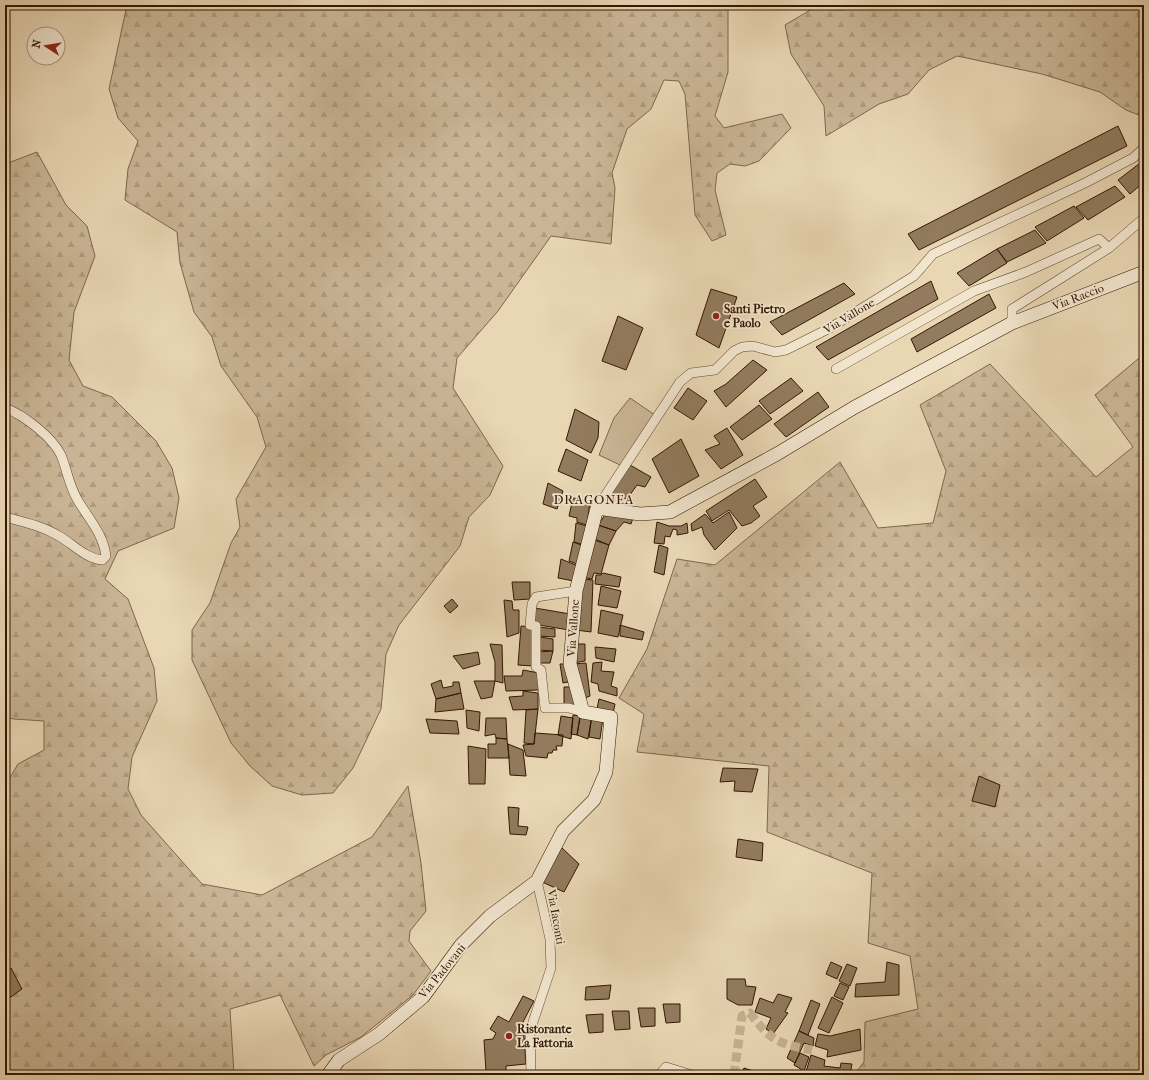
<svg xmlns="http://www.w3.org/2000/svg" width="1149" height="1080" viewBox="0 0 1149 1080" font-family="'IM FELL French Canon',serif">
	<defs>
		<pattern id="forest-firs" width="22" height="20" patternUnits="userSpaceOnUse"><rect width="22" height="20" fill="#cab696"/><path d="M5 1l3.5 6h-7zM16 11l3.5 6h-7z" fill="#ae9c80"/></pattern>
	</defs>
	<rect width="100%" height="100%" fill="#e9d7b4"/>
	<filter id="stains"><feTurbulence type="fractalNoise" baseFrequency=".005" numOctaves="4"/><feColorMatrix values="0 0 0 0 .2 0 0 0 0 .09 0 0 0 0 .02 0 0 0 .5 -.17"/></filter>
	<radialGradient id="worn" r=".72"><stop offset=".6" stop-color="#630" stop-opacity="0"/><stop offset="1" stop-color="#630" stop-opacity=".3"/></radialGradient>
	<path fill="#cab696" stroke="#7f664c" d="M630 398 655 415 622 466 599 455 614 418Z"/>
	<path fill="url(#forest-firs)" stroke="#7f664c" d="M127 5H728V72L715 116 724 128 782 114 791 128 759 161 745 166 730 164 717 173 715 190 726 235 712 241 695 215 685 94 679 81 664 80 651 109 627 129 612 173 615 188 611 244 551 236 498 311 457 358 453 388 503 466 490 495 469 517 460 546 399 625 386 654 381 709 353 768 333 793 302 795 272 786 250 766 231 743 192 660V630L210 603 231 543 240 527 236 499 266 447 257 417 221 366 212 337 194 312 180 263 177 232 125 200 128 169 138 141 118 118 109 89Z
		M867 5H1144V117L1126 110 1100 92 1042 74 957 56 929 70 908 94 879 104 826 136 824 106 791 54 785 25 812 9 842 10Z
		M37 152 66 205 87 226 95 256 74 312 69 360 83 386 112 397 156 441 172 468 179 498 174 528 118 551 105 579 128 599 154 668 157 701 132 757 128 789 141 815 202 884 262 895 372 837 408 786 421 863 426 911 410 931 409 941 431 971 413 995 361 1037 326 1055 314 1066 280 995 230 1009 234 1075H16L5 1064V786L18 764 44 750V721L14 719 5 717V165L8 163Z
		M1144 354V1075H854L864 1062 865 1022 918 1009 910 956 868 943 872 873 767 832 769 766 637 752 644 714 619 698 647 649 677 559 715 565 840 462 878 528 933 523 946 471 920 405 990 364 1096 477 1133 447 1095 395Z"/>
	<path fill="#927b5e" stroke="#341701" d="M1118 126 1127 146 919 250 908 234Z
		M1144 160V182L1130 194 1118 180Z
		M1115 186 1125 197 1088 220 1076 207Z
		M1074 206 1084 218 1047 241 1035 227Z
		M1035 230 1046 243 1007 262 997 249Z
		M997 249 1007 263 969 286 957 273Z
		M931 281 938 299 828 360 816 347Z
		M844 283 855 294 782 335 770 322Z
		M711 289 737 297 719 348 696 335Z
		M989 294 996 308 917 352 911 339Z
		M618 316 643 328 626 370 602 361Z
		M753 360 767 370 726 407 714 391 726 384Z
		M791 378 803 391 770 414 759 401Z
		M688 388 707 401 693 420 674 408Z
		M818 392 829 407 786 437 774 424Z
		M759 405 772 419 742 440 730 427Z
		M575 409 599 422 598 438 591 453 566 440Z
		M727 428 743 455 721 469 705 450 720 444 714 436Z
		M681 439 699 476 669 493 652 459Z
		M566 449 588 460 581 481 558 471Z
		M630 465 651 477 645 487 637 485 627 499 609 493Z
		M755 479 767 497 753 506 760 516 751 523 742 526 729 510 712 521 706 511Z
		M548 483 563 491 557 509 543 504Z
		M573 498 590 501 587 525 577 522V518L569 516Z
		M607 512 633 518 631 524 624 522 616 531 598 525Z
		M729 512 737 528 715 550 704 535 702 527 692 531 691 524 705 514 713 523Z
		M657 522 669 526H681L687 523 688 533 677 535V530L673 529 670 537 665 536 664 544 654 543Z
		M576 523 587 526 585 545 574 542Z
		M598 525 616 531 609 545 592 538Z
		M591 539 609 545 601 574 594 573 592 579 582 577Z
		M573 542 584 546 580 565 569 561Z
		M659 545 668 548 664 575 654 572Z
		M561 559 578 566 574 581 558 578Z
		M603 573 621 577 619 587 595 584 596 575H601Z
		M582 579 593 580 591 632 576 630Z
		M512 582H530V599L514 600Z
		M601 586 621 591 617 608 598 605Z
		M452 599 458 606 450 613 444 606Z
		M504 600 512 601 513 610H519V633L507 637Z
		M535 608 570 614 569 630 533 624Z
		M601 610 623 615 618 637 598 633Z
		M620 625 644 632 642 640 620 636Z
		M521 626 533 627V666L518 665Z
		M539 627 555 629V637L538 636Z
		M540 637 553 639V651L539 650Z
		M490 644 502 645 503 683 495 681V662Z
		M573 644H585V661L573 663Z
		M595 647 616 649 614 662 596 658Z
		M553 651 550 663H537L538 652Z
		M478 652 480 664 463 669 453 656Z
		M602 662 601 671 614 672 611 686 617 688V696L599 691 598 684 591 682 593 663Z
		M586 663 590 696 582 699 573 664Z
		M560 664H570L574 681 563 683Z
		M523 670 539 673V690L506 691 504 676H522Z
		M441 680 443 688 453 686V682H459L461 693 436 699 431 684Z
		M474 681H495L492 697 481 699Z
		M564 687H573L577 708 564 704Z
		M523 691 538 693V709L513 710 509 697 523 696Z
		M461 693 464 709 435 712 436 699Z
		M599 699 615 704 613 714 597 709Z
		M538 709 534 744 524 743 526 710Z
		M466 710 480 712 479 731 467 728Z
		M581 713 592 715 588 739 577 735Z
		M573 715 580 716 577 735 571 734Z
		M592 715 603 718 600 739 589 737Z
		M561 716 573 718 571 739 558 735Z
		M486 718H506L507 739 496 738 495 734 485 736Z
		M426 719 457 721 459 734 430 733Z
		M535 733 563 735 562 746H556L557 750H553L552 753H548L547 758 526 756 523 745 534 744Z
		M496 738 507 739 509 758H488V744H496Z
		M508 744 523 750 526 776 510 775Z
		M468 746 486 749 485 784H469Z
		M723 768 758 769 752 792 734 791 735 781 720 782Z
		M979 776 1000 785 995 807 972 801Z
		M508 807 519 808 518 826 528 827 526 835 510 834Z
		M738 839 763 843 762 861 736 857Z
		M561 847 579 864 564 892 540 881Z
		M831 962 842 967 837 979 826 974Z
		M887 962 899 965V995L855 997 856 984 885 982Z
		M847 964 857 968 850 986 839 981Z
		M11 968 22 989 5 1001V971Z
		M727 979H745L746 986 756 987 752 1005H738L727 999Z
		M840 983 849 987 843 1000 834 996Z
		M611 985 609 999 585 1000 586 987Z
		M778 994 792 998 785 1012 788 1013 773 1034 766 1029 771 1018 755 1012 760 998 773 1003Z
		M523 996 534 1001 523 1022 526 1064 506 1066V1072H486L484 1040 493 1039 496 1033 490 1029 498 1016 509 1022Z
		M832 997 843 1003 829 1033 818 1028Z
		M811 1000 820 1004 808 1035 799 1031Z
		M663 1004H680V1022L666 1023Z
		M638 1008H655V1026L641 1027Z
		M612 1011H629L630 1029 615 1030Z
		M603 1014V1032L589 1033 586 1015Z
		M860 1029 861 1050 827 1057 828 1050 815 1046 818 1034 830 1036Z
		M799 1031 814 1038 813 1046 804 1043 795 1063 787 1058Z
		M800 1053 809 1057 804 1071 794 1065Z
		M811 1055 825 1060 824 1066 840 1068 841 1063 852 1064 850 1075H805Z
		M744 1068 753 1071 751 1075H741Z"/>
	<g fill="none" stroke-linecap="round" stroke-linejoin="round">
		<path stroke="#c5b190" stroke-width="9" stroke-dasharray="9 4.5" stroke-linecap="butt" d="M734 1075 742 1016 750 1013C771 1041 779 1044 812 1050"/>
		<defs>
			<path id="street" d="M1012 323V309L1109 248 1144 218
				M836 369 974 291 1026 272 1099 239 1109 248
				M5 408C24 415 52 437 61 455 67 470 69 485 77 499 88 518 103 533 106 556L102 560C85 558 73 544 59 536 42 526 24 522 5 517
				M597 508 680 382 691 373 715 370 734 351 742 347 753 346 775 352 786 350 830 328 914 276 933 254 1085 183 1133 158 1144 148
				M576 591 536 597 532 604 530 625 536 626V667L541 670 545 708H569L583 712
				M531 1075 530 1031 551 968 550 939 537 881
				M659 1075 666 1067 692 1075
				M938 1075 939 1074"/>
			<path id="secondary" d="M328 1075 339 1060 379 1034 423 997 461 945 490 916 537 881 563 831 594 800 606 772 611 717 583 712 570 664 576 591 597 508 640 514 670 512 777 454 855 407 1012 323 1144 272"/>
		</defs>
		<use href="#street" stroke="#61472e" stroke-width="10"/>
		<use href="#secondary" stroke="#341701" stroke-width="14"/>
		<use href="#street" stroke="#f1e5ce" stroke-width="9"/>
		<use href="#secondary" stroke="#f1e5ce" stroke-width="13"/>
	</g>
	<g fill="#8f2418" stroke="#f1e5ce" stroke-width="1.5">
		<circle cx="716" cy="316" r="4"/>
		<circle cx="509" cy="1036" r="4"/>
	</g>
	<g text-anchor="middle" stroke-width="3.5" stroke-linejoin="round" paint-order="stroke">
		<g font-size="12" fill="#341701" stroke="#f1e5ce">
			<text transform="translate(1078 297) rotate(-21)" y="4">Via Raccio</text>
			<text transform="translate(849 316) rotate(-31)" y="4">Via Vallone</text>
			<text transform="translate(573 628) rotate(-86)" y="4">Via Vallone</text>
			<text transform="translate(556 917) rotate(80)" y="4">Via Iaconti</text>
			<text transform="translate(442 971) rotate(-51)" y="4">Via Padovani</text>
		</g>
		<g font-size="12" font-weight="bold" fill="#341701" stroke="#f1e5ce" text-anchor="start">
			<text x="724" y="313">Santi Pietro<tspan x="724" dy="14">e Paolo</tspan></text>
			<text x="517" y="1033">Ristorante<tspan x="517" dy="14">La Fattoria</tspan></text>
		</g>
		<g font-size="13" letter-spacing="1" fill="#341701" stroke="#f1e5ce">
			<text x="594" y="504">DRAGONEA</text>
		</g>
	</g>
	<rect width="1149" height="1080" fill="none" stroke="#e9d7b4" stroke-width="20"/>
	<rect x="6" y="6" width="1137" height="1068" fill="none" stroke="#341701" stroke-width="2"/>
	<rect x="10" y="10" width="1129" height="1060" fill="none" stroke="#341701"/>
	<g transform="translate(46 46) rotate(282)"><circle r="19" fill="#f1e5ce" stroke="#a5937c"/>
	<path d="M0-3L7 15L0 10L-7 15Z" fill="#8f2418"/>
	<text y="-6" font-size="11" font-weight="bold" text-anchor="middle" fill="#341701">N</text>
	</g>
	<rect width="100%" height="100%" filter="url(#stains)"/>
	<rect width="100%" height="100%" fill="url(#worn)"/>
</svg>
